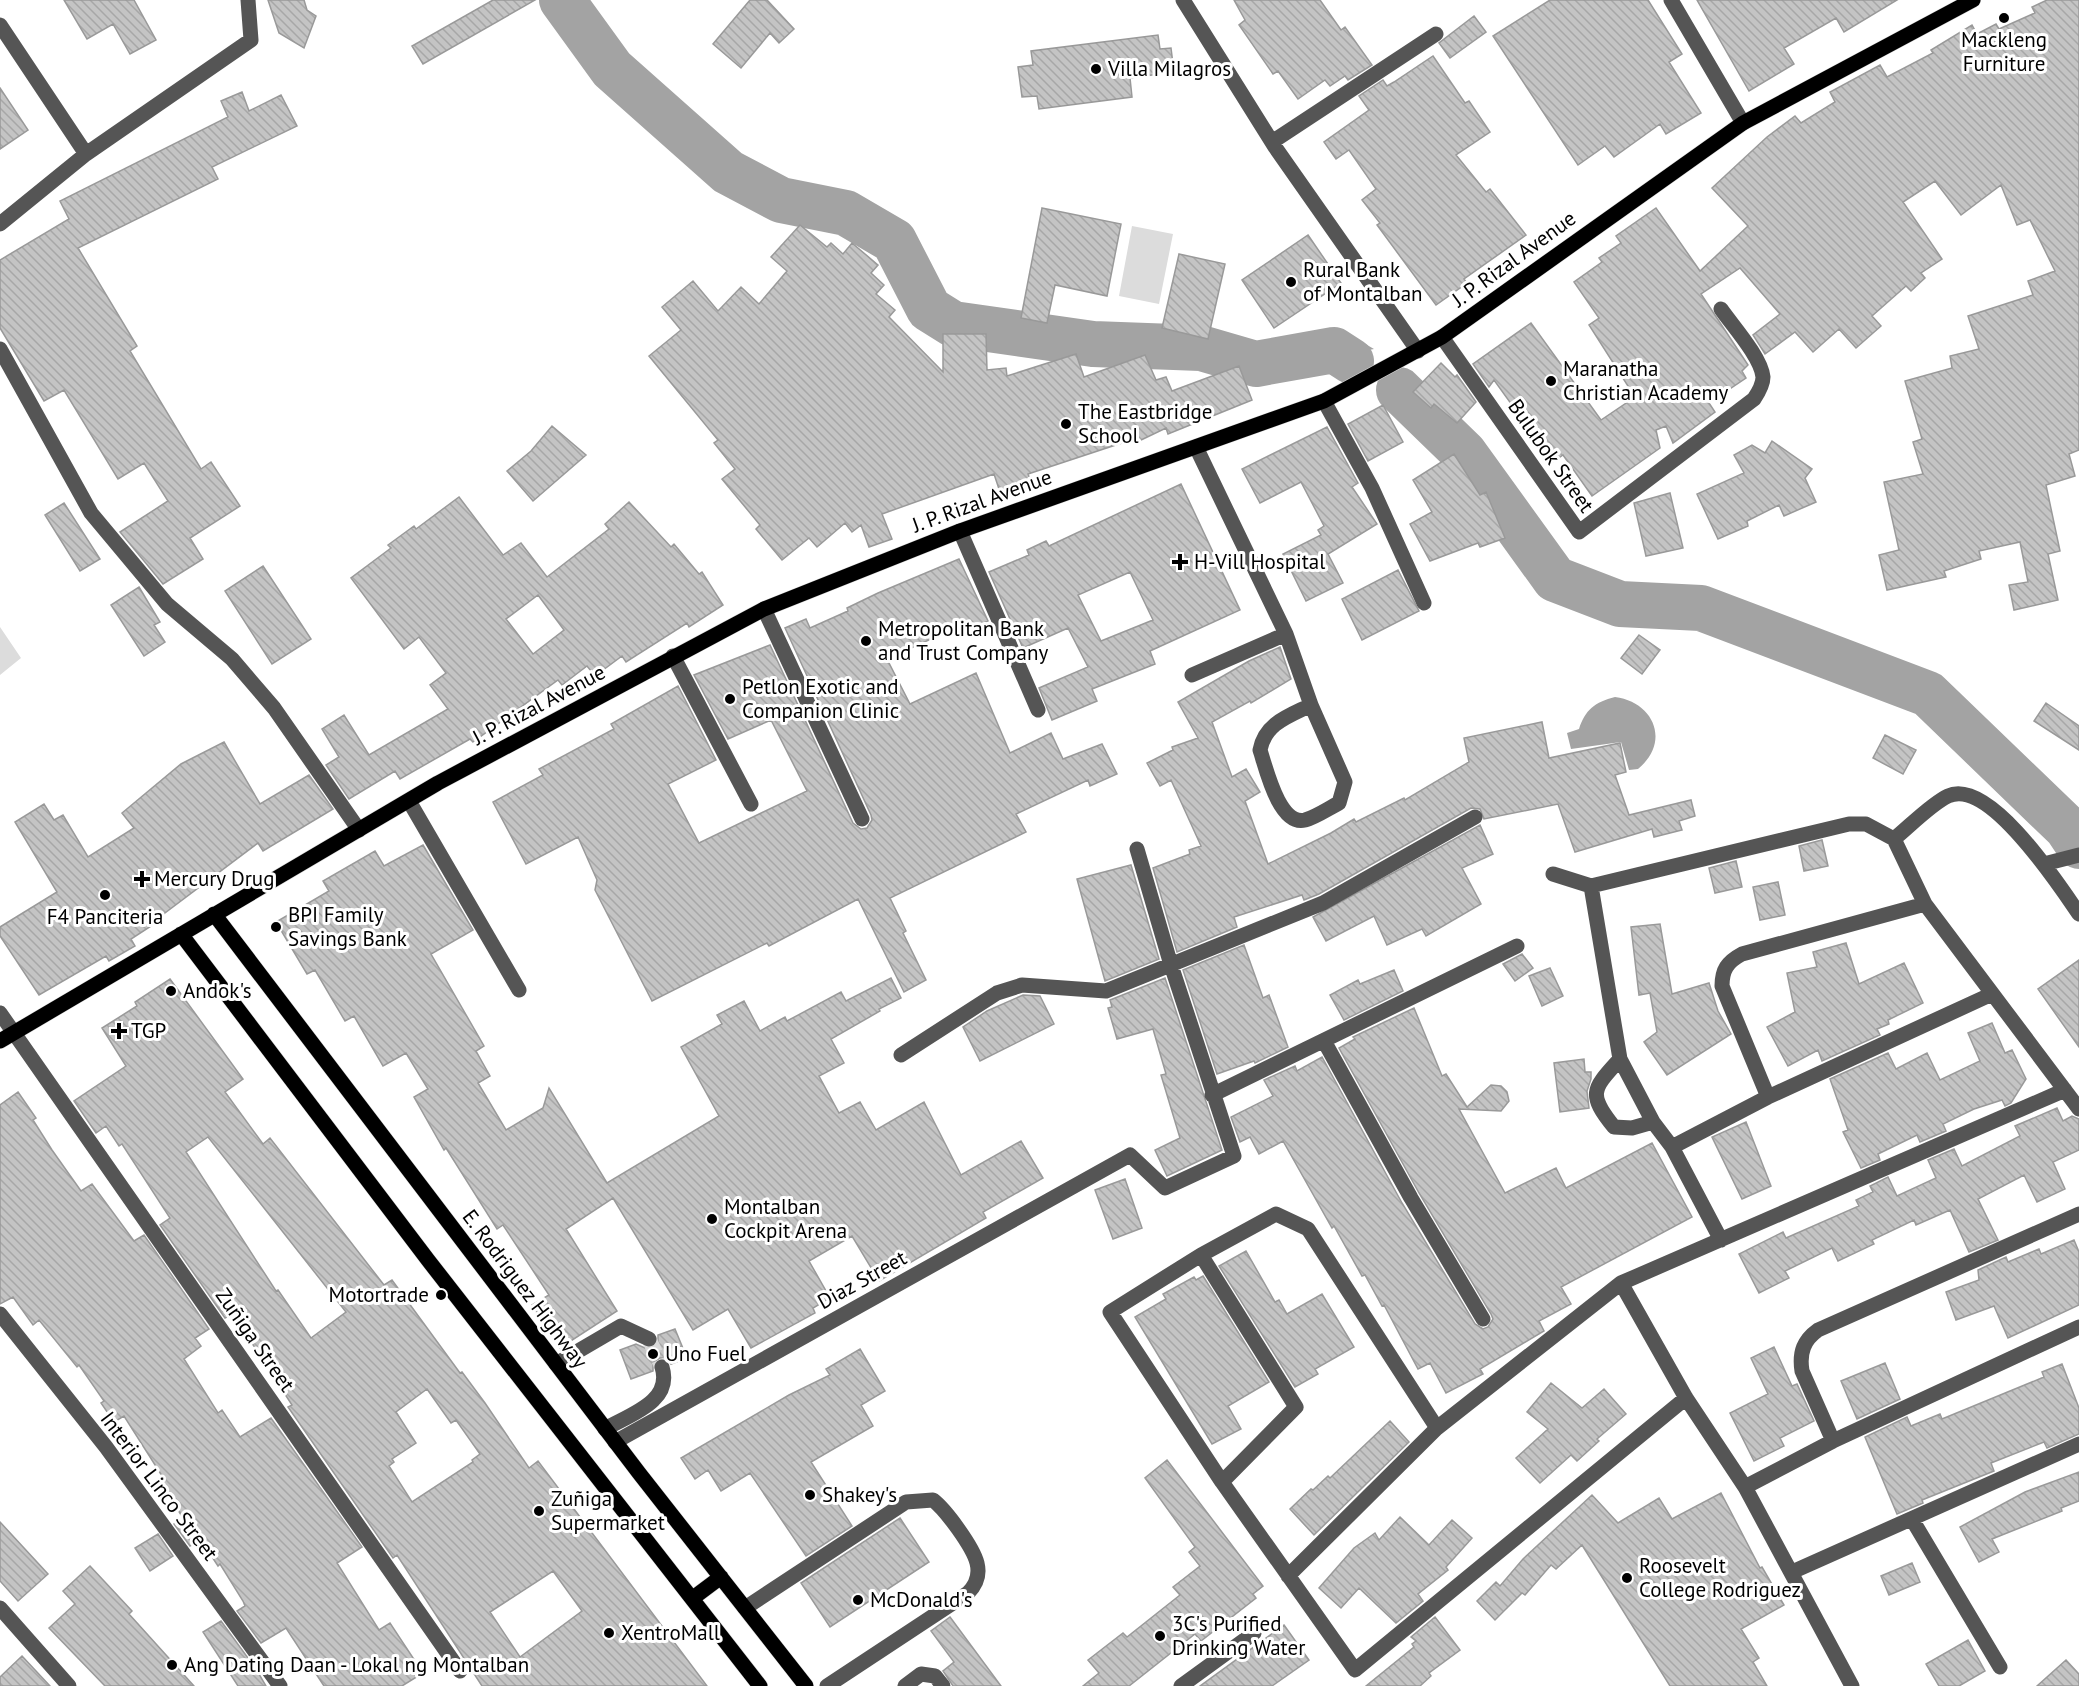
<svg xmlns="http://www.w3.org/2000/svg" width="2079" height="1686" viewBox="0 0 2079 1686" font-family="'PT Sans',sans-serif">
	<defs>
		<pattern id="building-back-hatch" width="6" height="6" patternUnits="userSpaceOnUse" patternTransform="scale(1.5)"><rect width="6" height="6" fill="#c4c4c4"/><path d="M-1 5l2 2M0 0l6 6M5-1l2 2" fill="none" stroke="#a7a7a7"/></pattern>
	</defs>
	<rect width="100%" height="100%" fill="#fff"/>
	<path fill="#dcdcdc" d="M1132 226 1173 234 1159 304 1119 296Z
		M0 627 21 658 0 675Z"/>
	<path fill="#a3a3a3" d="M1332 338H1355L1374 349 1312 361 1286 375 1284 357Z
		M1615 697C1654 702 1671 742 1638 769L1629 770 1621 742 1571 749 1567 733 1579 729C1585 710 1595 702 1615 697Z"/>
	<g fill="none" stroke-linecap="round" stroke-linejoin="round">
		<path stroke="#a3a3a3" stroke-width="46" d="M562 0 612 69 728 172 781 200 846 213 894 241 929 309 953 324 1093 344 1201 348 1256 364 1334 350 1351 361
			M1399 390 1464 453 1555 579 1620 604 1701 608 1928 694 2067 828 2079 846"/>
	</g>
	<path fill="url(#building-back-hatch)" stroke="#999" stroke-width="1.5" fill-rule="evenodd" d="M64 0H134L156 40 130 54 113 24 87 39Z
		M268 0H304L307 10 316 16 304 48 279 33Z
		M493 0H535L423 64 412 46Z
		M750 0H767L794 29 779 43 770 33 741 68 713 44Z
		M1234 0H1320L1341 30 1345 27 1372 65 1348 80 1345 76 1330 86 1325 80 1298 99 1278 71 1273 74 1239 25 1245 20Z
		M1550 0H1648L1682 54 1669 62 1701 113 1666 134 1660 124 1614 157 1605 146 1578 165 1493 36Z
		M1697 0H1897L1844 32 1836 18 1784 48 1794 64 1749 91Z
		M2047 0H2079V450L2069 454 2075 476 2046 485 2060 551 2048 554 2058 600 2014 610 2009 585 2028 582 2020 542 1979 551 1981 559 1944 571 1946 577 1887 590 1879 555 1899 550 1884 482 1923 474 1913 442 1922 439 1905 381 1952 368 1950 356 1979 349 1968 316 2033 295 2028 281 2055 271 2030 220 2017 225 2001 185 1961 215 1935 181 1903 202 1942 259 1921 273 1925 278 1911 291 1906 286 1872 316 1881 326 1856 348 1839 329 1813 352 1795 332 1765 354 1753 335 1780 314 1740 268 1701 294 1748 365 1742 371 1746 378 1709 403 1715 412 1673 443 1666 426 1656 430 1660 448 1592 496 1563 455 1553 462 1494 380 1489 387 1473 364 1531 323 1601 420 1635 397 1589 325 1599 318 1574 282 1602 262 1599 258 1621 243 1616 236 1656 208 1700 271 1748 226 1712 188 1767 137 1795 116 1801 123 1835 102 1830 92 1880 65 1887 77 1933 53 1931 50 1972 25 1977 34 1996 24 1999 29 2035 13 2032 7Z
		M1474 16 1486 32 1450 58 1439 43Z
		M1158 35 1160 49 1171 48 1174 72 1130 78 1132 97 1039 109 1037 96 1022 97 1018 67 1033 65 1031 51Z
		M1433 56 1465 103 1469 101 1490 132 1456 155 1486 192 1490 189 1526 235 1464 279 1467 283 1436 305 1377 225 1380 223 1362 200 1376 189 1349 150 1336 159 1324 142 1369 110 1359 96 1383 80 1387 86 1394 82Z
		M0 88 28 130 0 149Z
		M242 92 249 111 281 95 297 126 212 167 218 179 78 248 137 346 130 351 201 469 211 462 240 506 190 538 203 559 163 584 120 532 168 501 144 463 118 479 64 390 44 401 0 328V260L69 219 60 201 228 117 221 101Z
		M1042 208 1121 224 1107 296 1055 285 1047 323 1021 318Z
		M800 225 827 247 831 243 843 254 852 243 878 265 871 273 884 285 876 294 895 310 889 317 943 372V334H986L987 370 1006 368 1007 376 1076 354 1084 377 1145 355 1156 380 1166 377 1172 391 1239 366 1252 400 1168 434 1166 428 1139 441 1137 438 1028 474 1031 482 1000 492 994 474 882 514 892 539 869 547 861 525 852 532 845 523 817 547 809 538 782 560 756 529 760 525 722 479 735 469 714 443 718 440 649 356 681 330 662 307 693 281 718 311 741 287 759 304 787 271 771 257Z
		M1308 235 1341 283 1274 328 1242 280Z
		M1179 254 1225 264 1208 339 1162 328Z
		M1441 363 1455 377 1457 375 1476 402 1457 423 1434 404 1431 408 1413 392Z
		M1383 405 1403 442 1368 461 1348 424Z
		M552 426 586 455 533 501 507 471 531 451Z
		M1327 427 1358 483 1352 487 1377 524 1328 554 1343 583 1306 601 1283 554 1321 535 1318 530 1324 526 1301 482 1260 503 1242 469Z
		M1772 441 1812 469 1805 478 1816 502 1784 516 1779 505 1747 521 1748 526 1718 539 1697 494 1744 473 1734 455 1752 445 1765 453Z
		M1454 454 1480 495 1486 492 1505 538 1480 547 1478 543 1430 561 1410 524 1432 512 1413 480Z
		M1181 484 1240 610 1150 651 1155 664 1092 689 1097 701 1052 720 1039 688 1088 667 1068 628 1023 648 989 572 1029 555 1027 550 1046 541 1049 546ZM1130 572 1153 620 1101 641 1078 595Z
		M1670 493 1683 548 1646 556 1634 503Z
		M459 497 503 555 521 543 547 577 609 529 605 524 629 502 671 547 674 544 699 574 702 572 723 605 689 627 687 623 626 662 622 656 595 676 587 666 562 685 558 680 473 742 470 739 400 779 395 771 349 799 326 765 339 757 322 729 344 715 369 755 448 709 430 685 446 673 419 637 404 649 351 578 391 548 388 545 414 526 416 529ZM538 595 564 630 533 654 506 619Z
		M64 503 100 559 80 571 45 515Z
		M959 559 988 621 958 635 955 628 887 659 910 704 976 673 1010 753 1051 733 1063 759 1102 744 1117 774 1090 786 1088 780 1016 814 1026 832 890 898 906 931 903 933 926 980 904 992 858 899 769 946 767 943 652 1001 595 890 597 880 578 837 526 864 493 802 543 775 539 769 614 729 611 724 678 686 716 760 668 784 699 843 807 791 771 720 728 739 694 675 770 645 853 823 861 829 867 828 872 820 871 815 785 628 806 619 810 628 848 611 847 608 878 593Z
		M263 566 311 639 272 664 225 591Z
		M1398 570 1419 611 1362 640 1342 599Z
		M139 587 160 622 154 625 165 642 144 656 111 605Z
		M1639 635 1660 650 1642 674 1621 658Z
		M1280 647 1291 679 1251 703 1250 701 1212 722 1232 777 1246 769 1260 792 1245 801 1268 864 1331 833 1354 819 1356 822 1404 798 1405 800 1469 762 1464 738 1542 722 1549 758 1620 743 1626 772 1615 775 1629 815 1691 800 1695 816 1679 821 1682 830 1654 837 1652 829 1575 852 1558 804 1484 819 1480 809 1471 808 1319 894 1304 900 1302 895 1234 917 1237 927 1177 952 1153 868 1190 854 1189 850 1201 846 1171 780 1160 786 1147 763 1173 750 1172 747 1198 738 1178 702 1249 661Z
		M2046 703 2079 726V750L2034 721Z
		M1885 735 1916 750 1903 774 1873 758Z
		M224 742 260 804 309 775 333 809 263 851 258 843 161 916 162 919 131 939 135 946 109 961 106 956 39 995 0 936V927L57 892 15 822 44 804 54 820 63 815 88 857 134 828 122 813 181 764Z
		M1480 825 1493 854 1462 868 1481 904 1426 936 1422 929 1387 945 1374 916 1326 941 1313 917Z
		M1822 840 1828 866 1804 871 1799 846Z
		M423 845 473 930 431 954 484 1046 476 1051 490 1076 478 1083 506 1130 543 1108 549 1088 607 1183 719 1116 681 1047 722 1024 717 1015 744 1001 760 1031 785 1017 787 1021 841 992 846 1001 891 978 901 998 879 1009 880 1011 831 1039 844 1063 819 1076 839 1113 860 1102 876 1130 924 1102 961 1175 1021 1141 1043 1178 983 1212 986 1218 879 1281 852 1236 809 1261 830 1298 813 1308 815 1313 751 1348 728 1309 693 1330 613 1198 566 1229 617 1311 560 1348 532 1305 549 1295 503 1225 497 1229 446 1148 444 1150 414 1097 428 1089 406 1053 383 1066 354 1016 345 1021 315 970 307 974 276 922 329 891 323 881 375 851 384 866Z
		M1736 861 1742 887 1715 893 1709 868Z
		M1131 865 1159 959 1105 981 1077 879Z
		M1778 882 1785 915 1760 920 1753 887Z
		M1660 924 1672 994 1709 983 1718 1011 1731 1034 1667 1075 1644 1042 1657 1032 1650 993 1639 995 1631 927Z
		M1846 943 1859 984 1904 963 1923 1003 1888 1020 1889 1024 1877 1029 1880 1035 1822 1061 1818 1050 1788 1066 1767 1027 1795 1012 1787 973 1817 967 1813 952Z
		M1244 945 1263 998 1269 995 1288 1047 1255 1063 1254 1061 1217 1074 1183 970Z
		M1522 954 1533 968 1515 981 1503 964Z
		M2079 960V1047L2038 989Z
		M1550 968 1563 996 1542 1006 1529 976Z
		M1394 970 1403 991 1344 1020 1330 995 1358 980 1360 984Z
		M1165 978 1222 1150 1167 1176 1155 1150 1180 1138 1161 1075 1166 1074 1153 1029 1117 1039 1108 1008 1112 1007 1110 1000Z
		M170 979 243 1079 225 1092 263 1144 270 1138 384 1285 392 1280 460 1373 462 1372 485 1403 529 1468 538 1461 707 1686H482L397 1555 393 1558 288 1407 292 1405 233 1314 225 1318 160 1225 170 1218 122 1144 119 1146 106 1126 96 1133 74 1101 126 1066 102 1028 137 1006 135 1002ZM208 1137 346 1312 311 1338 278 1290 276 1291 186 1152ZM427 1389 451 1423 456 1420 480 1454 472 1460 473 1462 412 1502 389 1466 394 1462 392 1459 416 1443 396 1412ZM553 1571 582 1611 520 1657 490 1612Z
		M1023 995 1040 996 1054 1024 980 1061 963 1027 987 1011Z
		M1414 1008 1442 1076 1446 1074 1467 1107 1491 1085 1501 1086 1507 1092 1509 1101 1501 1111 1459 1109 1505 1193 1556 1168 1566 1188 1652 1143 1692 1217 1561 1287 1571 1304 1539 1321 1544 1331 1480 1369 1483 1374 1446 1393 1430 1363 1418 1369 1384 1305 1382 1306 1365 1275 1362 1276 1334 1226 1332 1228 1283 1141 1259 1154 1250 1137 1240 1142 1231 1117 1273 1096 1264 1080 1295 1066 1297 1071 1322 1057 1402 1203 1475 1324 1483 1329 1488 1327 1493 1319 1491 1314 1419 1193 1339 1048 1355 1039 1353 1037Z
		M1992 1023 2005 1053 2012 1050 2026 1079 2011 1103 2005 1106 2002 1100 1974 1109 1943 1124 1946 1131 1920 1142 1917 1135 1878 1154 1880 1160 1861 1168 1843 1132 1848 1130 1830 1079 1888 1053 1896 1069 1927 1053 1940 1080 1980 1061 1968 1033Z
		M1584 1059 1585 1072H1591V1079L1587 1091 1589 1108 1560 1112 1554 1063Z
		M18 1092 36 1118 33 1120 52 1150 81 1191 92 1184 134 1241 144 1235 209 1329 195 1338 201 1346 184 1359 218 1413 222 1410 240 1437 271 1418 362 1547 337 1563 379 1630 390 1623 423 1673 402 1686H324L286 1628 261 1643 237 1611 245 1606 243 1601 220 1564 218 1566 201 1540 190 1546 174 1524 183 1518 160 1481 164 1479 124 1416 114 1422 101 1403 104 1401 79 1365 77 1367 39 1320 33 1325 13 1297 0 1304V1105Z
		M2057 1108 2063 1121 2072 1116 2079 1119V1150L2053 1162 2065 1189 2037 1202 2024 1175 1978 1199 1998 1240 1969 1252 1950 1210 1916 1225 1914 1220 1872 1240 1874 1244 1838 1261 1832 1248 1785 1271 1789 1278 1759 1293 1739 1254 1783 1232 1786 1238 1859 1206 1856 1200 1873 1192 1870 1186 1888 1177 1897 1196 1936 1178 1928 1160 1954 1149 1962 1166 2020 1136 2015 1126Z
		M1746 1122 1771 1186 1742 1199 1712 1137Z
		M1125 1179 1142 1228 1113 1239 1095 1190Z
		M2074 1240 2079 1252V1305L2008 1338 1994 1306 1956 1320 1946 1292 1979 1280 1978 1270 2006 1257 2008 1262 2039 1249 2041 1254Z
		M1246 1251 1275 1302 1279 1300 1287 1314 1322 1294 1354 1347 1315 1369 1318 1374 1295 1387 1219 1266Z
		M1203 1276 1269 1382 1228 1406 1241 1429 1212 1444 1135 1317 1166 1299 1163 1294 1194 1277 1196 1280Z
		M675 1329 687 1358 671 1364 666 1358H660L653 1363V1371L631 1379 620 1350 636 1344 645 1348 654 1347 658 1343V1335Z
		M1774 1347 1792 1386 1797 1384 1814 1421 1780 1438 1784 1446 1754 1461 1730 1413 1768 1394 1751 1358Z
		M860 1349 885 1391 861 1405 873 1426 811 1462 852 1526 806 1556 750 1473 721 1491 708 1470 695 1479 681 1458 789 1395 830 1375 826 1369Z
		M1885 1363 1900 1399 1857 1419 1841 1381Z
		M2062 1364 2079 1408V1434L2047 1448 2044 1442 1991 1463 1994 1471 1922 1500 1923 1503 1897 1514 1865 1437 1907 1417 1911 1426 1940 1414 1942 1419 2044 1377 2042 1372Z
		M1551 1383 1582 1408 1604 1389 1626 1414 1597 1439 1599 1441 1577 1461 1571 1455 1540 1483 1516 1458 1548 1429 1527 1412Z
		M1390 1421 1409 1442 1314 1535 1290 1509 1311 1489 1313 1490 1328 1476 1330 1478Z
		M1167 1460 1263 1586 1253 1594 1256 1598 1201 1641 1195 1634 1129 1686H1083L1099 1673 1088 1660 1123 1633 1127 1637 1180 1595 1173 1587 1200 1566 1189 1552 1195 1547 1145 1478Z
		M2079 1472V1501L2061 1508 2062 1511 1992 1539 1999 1552 1979 1562 1960 1527 2025 1492Z
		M1721 1493 1760 1568 1762 1567 1784 1605 1741 1629 1759 1658 1753 1662 1767 1686H1670L1582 1545 1556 1569 1551 1565 1525 1595 1522 1593 1495 1620 1477 1601 1496 1582 1500 1586 1523 1559 1592 1495 1618 1523 1659 1498 1672 1519Z
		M1400 1517 1429 1545 1452 1520 1472 1538 1446 1567 1448 1570 1418 1594 1423 1601 1396 1623 1359 1588 1341 1608 1319 1588 1354 1548 1375 1533 1379 1540Z
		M900 1518 929 1562 830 1627 801 1583Z
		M0 1522 48 1574 18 1601 0 1581Z
		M158 1534 173 1556 150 1571 135 1548Z
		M1912 1563 1920 1582 1889 1595 1881 1576Z
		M90 1566 132 1611 129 1614 194 1686H105L49 1628 75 1604 63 1591Z
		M950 1617 1001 1686H953L943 1671 954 1662 931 1631Z
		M1435 1617 1460 1650 1429 1673 1431 1676 1420 1686H1366L1414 1647 1412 1644 1416 1641 1411 1637Z
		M221 1621 256 1669 266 1686H238L203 1632Z
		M1284 1625 1309 1660 1272 1686H1200Z
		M1968 1640 1985 1671 1959 1686H1939L1926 1664Z
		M22 1656 50 1686H0V1677Z
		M2066 1660 2079 1674V1686H2037Z"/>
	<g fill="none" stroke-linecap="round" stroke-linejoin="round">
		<path stroke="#d9d9d9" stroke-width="15" stroke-dasharray="15 8" stroke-linecap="butt" d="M649 1339 662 1367"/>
		<defs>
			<path id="major" d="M214 914 639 1473 806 1686
				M181 934 428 1260 760 1686
				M0 1041 438 783 764 609 960 531 1324 401 1442 337 1743 123 1973 0
				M693 1598 721 1577"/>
		</defs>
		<use href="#major" stroke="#dbdbdb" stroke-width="16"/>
		<path stroke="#555" stroke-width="15" d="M1183 0 1275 147 1418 351
			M1671 0 1743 123
			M0 25 86 154
			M1272 142 1436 34
			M0 224 86 154 251 40 248 0
			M1442 337 1579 532 1754 399C1758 393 1763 385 1763 377 1761 357 1732 325 1721 309
			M0 349 91 513 167 604 232 659 274 708 359 830
			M1324 401 1372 488 1424 603
			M1196 447 1286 634 1311 705 1345 782 1339 803C1329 808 1316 817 1305 820 1279 826 1266 768 1260 750 1265 723 1289 716 1311 705
			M960 531 1038 710
			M764 609 862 819
			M673 656 751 804
			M1192 675 1286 634
			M409 801 519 990
			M1894 839C1909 827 1931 804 1948 796 1989 777 2059 885 2079 914
			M2044 864 2079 855
			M1553 874 1591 886 1849 824H1866L1894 839 1925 904 2079 1109
			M1591 886 1620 1059 1653 1122 1672 1147 1721 1240
			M0 1013 460 1671
			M1324 1041 1411 1198 1483 1319
			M901 1055 997 993 1022 985 1106 991 1323 903 1475 817
			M1620 1059C1594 1088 1586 1093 1614 1127L1632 1128 1653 1122
			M1212 1095 1517 946
			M1768 1097 1722 986C1722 970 1727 962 1742 954L1925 904
			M1672 1147 1768 1097 1992 994
			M1201 1255 1296 1407 1222 1482
			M1621 1283 1686 1398 1745 1487 1852 1686
			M0 1314 106 1447 280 1686
			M556 1364 621 1326 649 1339
			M1437 1428 1308 1229 1276 1214 1201 1255 1110 1312 1222 1482 1355 1670 1686 1398
			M605 1429C629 1415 673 1402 662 1367
			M1833 1441 1802 1371C1799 1352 1804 1340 1818 1330L2079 1214
			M615 1442 1130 1155 1165 1188 1234 1156 1171 965 1137 849
			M1745 1487 1833 1441 2079 1327
			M1913 1521 2000 1667
			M1792 1572 2079 1444
			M1288 1576 1437 1428 1621 1283 2065 1090
			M0 1608 69 1686
			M745 1608 906 1502 933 1500C946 1510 973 1547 977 1563 980 1575 976 1585 968 1593L827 1686
			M905 1686 921 1674 935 1676 943 1686
			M1181 1686 1254 1633"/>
		<use href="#major" stroke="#000" stroke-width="15"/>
	</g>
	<g fill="#000" stroke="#fff" stroke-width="2">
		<circle cx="2004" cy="18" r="6"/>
		<circle cx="1096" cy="69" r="6"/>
		<circle cx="1291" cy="282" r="6"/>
		<circle cx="1551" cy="381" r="6"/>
		<circle cx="1066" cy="424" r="6"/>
		<path d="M1177 553h6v6h6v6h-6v6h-6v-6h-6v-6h6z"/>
		<circle cx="866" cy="641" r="6"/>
		<circle cx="730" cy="699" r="6"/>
		<path d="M139 870h6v6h6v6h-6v6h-6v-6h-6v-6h6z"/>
		<circle cx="105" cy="895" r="6"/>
		<circle cx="276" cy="927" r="6"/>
		<circle cx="171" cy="991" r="6"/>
		<path d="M116 1022h6v6h6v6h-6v6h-6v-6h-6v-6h6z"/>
		<circle cx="712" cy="1219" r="6"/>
		<circle cx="441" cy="1295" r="6"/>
		<circle cx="653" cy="1354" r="6"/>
		<circle cx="810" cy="1495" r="6"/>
		<circle cx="539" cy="1511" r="6"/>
		<circle cx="1627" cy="1578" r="6"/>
		<circle cx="858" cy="1600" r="6"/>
		<circle cx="609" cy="1633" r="6"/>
		<circle cx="1160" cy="1636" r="6"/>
		<circle cx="172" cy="1665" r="6"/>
	</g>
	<g text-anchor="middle" stroke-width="6" stroke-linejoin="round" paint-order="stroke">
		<g font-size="21" fill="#000" stroke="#fff" text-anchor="start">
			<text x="2004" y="47" text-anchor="middle">Mackleng<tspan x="2004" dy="24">Furniture</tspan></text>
			<text x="1108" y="76">Villa Milagros</text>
			<text x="1303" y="277">Rural Bank<tspan x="1303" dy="24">of Montalban</tspan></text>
			<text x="1563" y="376">Maranatha<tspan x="1563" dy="24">Christian Academy</tspan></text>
			<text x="1078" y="419">The Eastbridge<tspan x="1078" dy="24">School</tspan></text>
			<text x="1194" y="569">H-Vill Hospital</text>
			<text x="878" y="636">Metropolitan Bank<tspan x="878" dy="24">and Trust Company</tspan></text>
			<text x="742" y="694">Petlon Exotic and<tspan x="742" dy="24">Companion Clinic</tspan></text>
			<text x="154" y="886">Mercury Drug</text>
			<text x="288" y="922">BPI Family<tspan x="288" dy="24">Savings Bank</tspan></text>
			<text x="105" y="924" text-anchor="middle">F4 Panciteria</text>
			<text x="183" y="998">Andok's</text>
			<text x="131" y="1038">TGP</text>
			<text x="724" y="1214">Montalban<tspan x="724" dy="24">Cockpit Arena</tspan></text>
			<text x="429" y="1302" text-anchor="end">Motortrade</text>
			<text x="665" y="1361">Uno Fuel</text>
			<text x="822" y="1502">Shakey's</text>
			<text x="551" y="1506">Zuñiga<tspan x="551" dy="24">Supermarket</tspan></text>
			<text x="1639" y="1573">Roosevelt<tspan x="1639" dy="24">College Rodriguez</tspan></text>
			<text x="870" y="1607">McDonald's</text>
			<text x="1172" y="1631">3C's Purified<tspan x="1172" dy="24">Drinking Water</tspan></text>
			<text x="621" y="1640">XentroMall</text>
			<text x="184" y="1672">Ang Dating Daan - Lokal ng Montalban</text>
		</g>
		<g font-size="21" fill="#000" stroke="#fff">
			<text transform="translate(1514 259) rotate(-36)" y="7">J. P. Rizal Avenue</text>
			<text transform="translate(1551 456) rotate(55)" y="7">Bulubok Street</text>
			<text transform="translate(982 501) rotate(-20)" y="7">J. P. Rizal Avenue</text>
			<text transform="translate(539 705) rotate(-28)" y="7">J. P. Rizal Avenue</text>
			<text transform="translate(862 1280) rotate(-29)" y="7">Diaz Street</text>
			<text transform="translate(525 1289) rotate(53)" y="7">E. Rodriguez Highway</text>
			<text transform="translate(255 1340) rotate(55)" y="7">Zuñiga Street</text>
			<text transform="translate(159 1486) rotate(53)" y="7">Interior Linco Street</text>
		</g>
	</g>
</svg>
